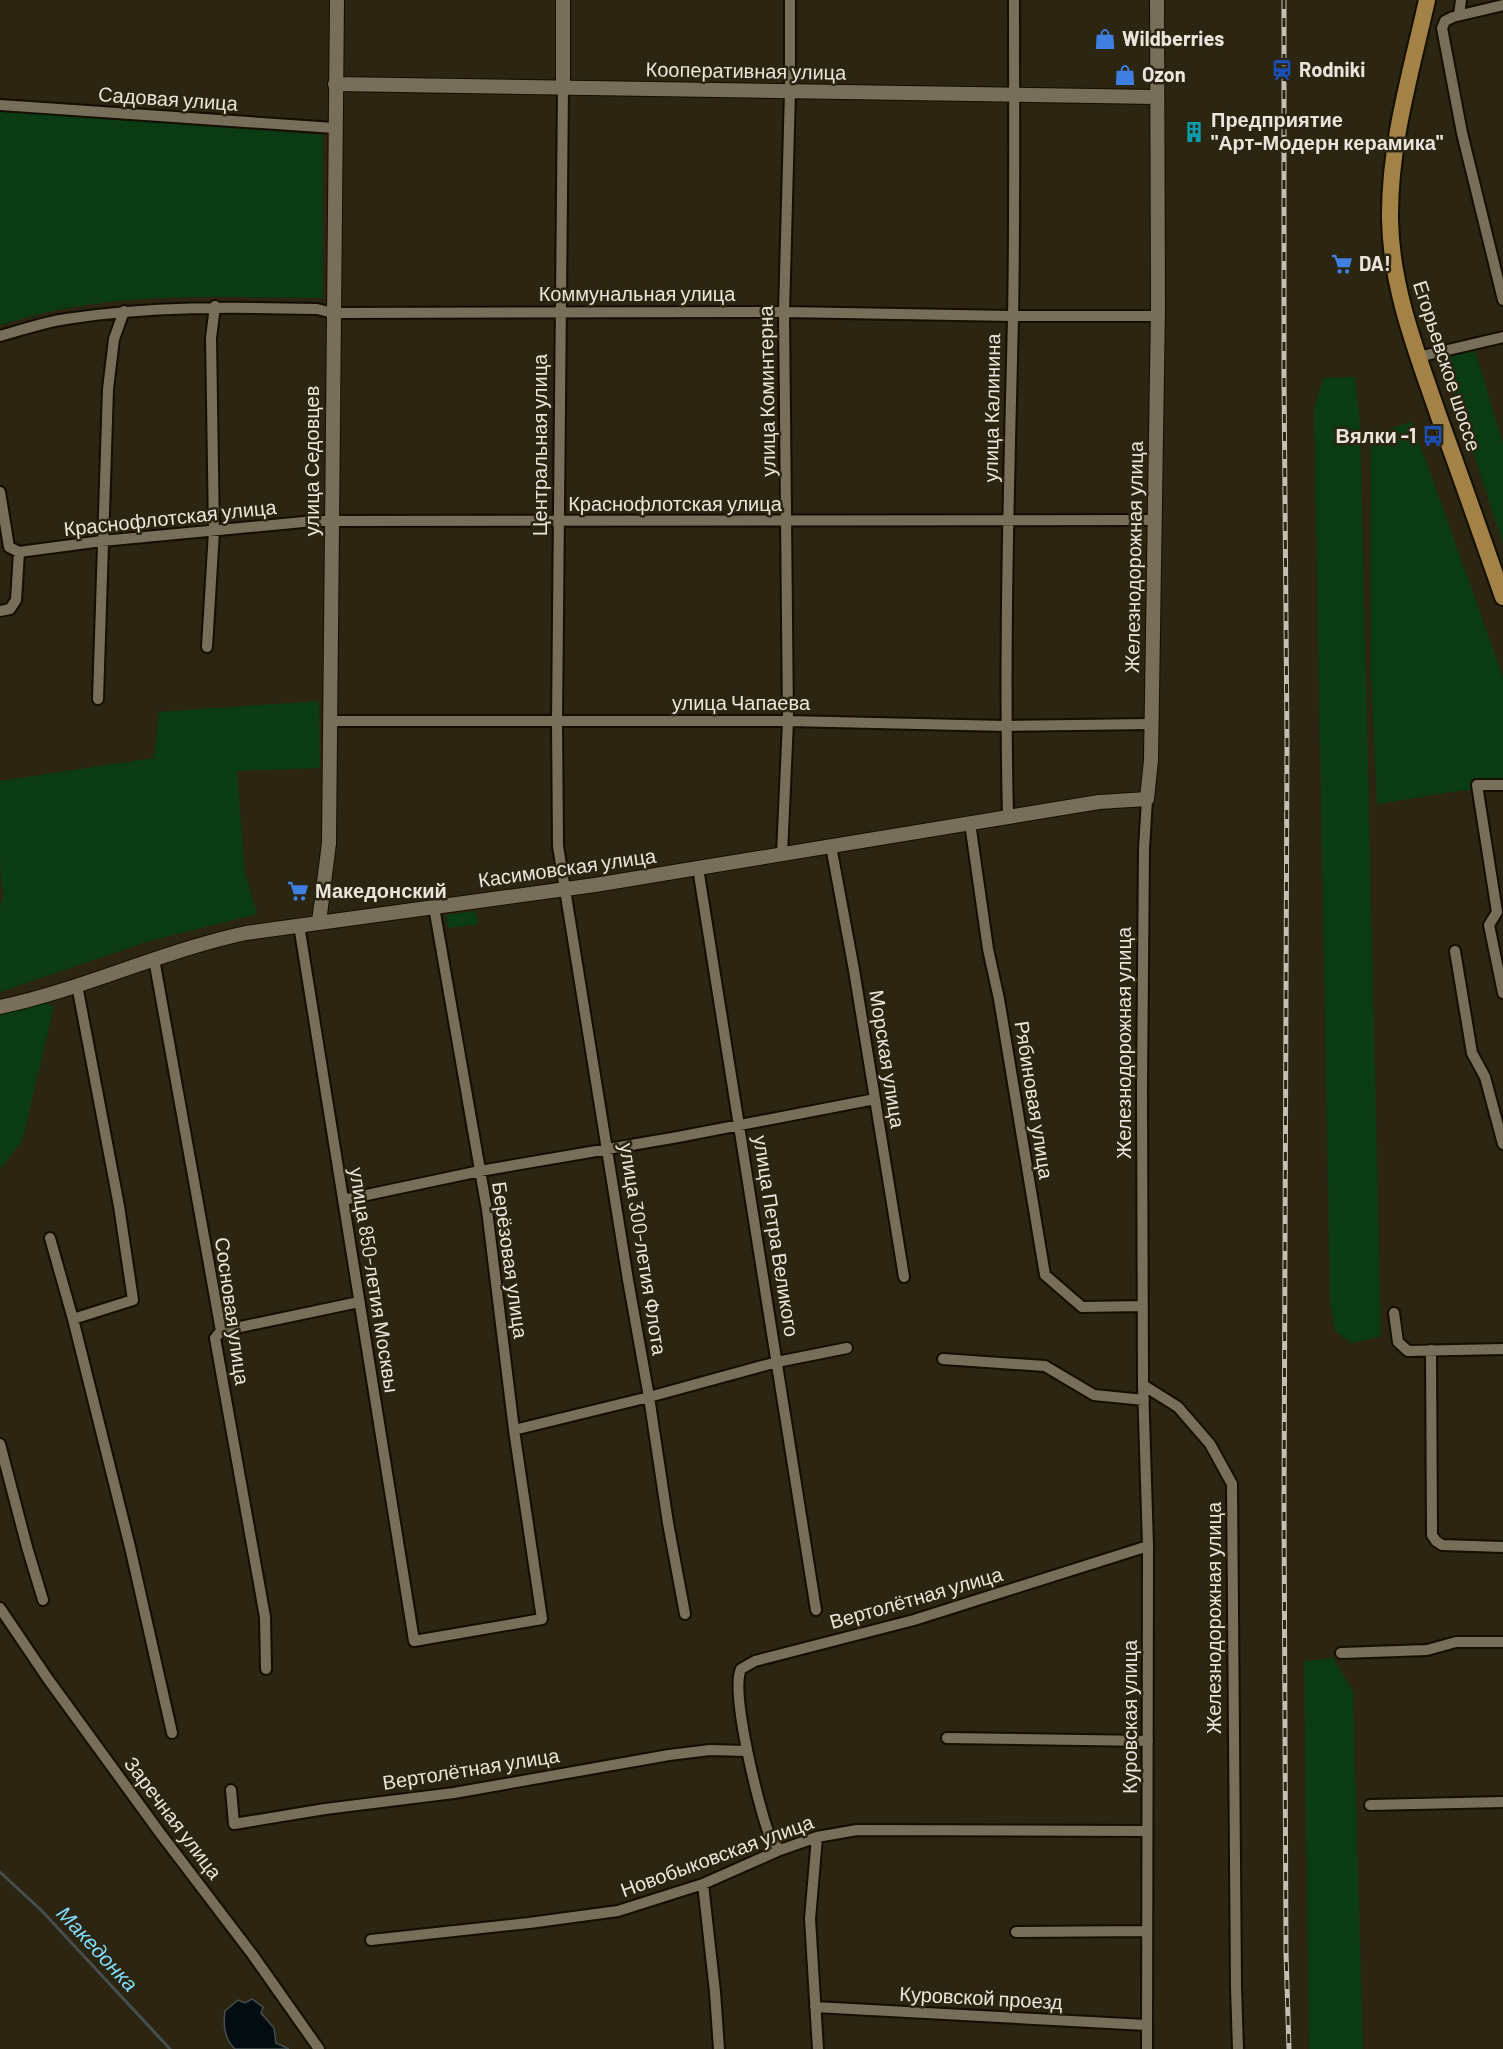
<svg xmlns="http://www.w3.org/2000/svg" width="1503" height="2049" viewBox="0 0 1503 2049" font-family="Barlow,sans-serif">
	<rect width="100%" height="100%" fill="#2b2512"/>
	<path fill="#0a3b13" d="M0 109 323 135V298C237 298 147 292 62 309 41 313 21 319 0 325Z
		M1475 351 1503 444V544L1443 358Z
		M1355 377 1360 422 1381 1336 1351 1343 1335 1331 1330 1300 1314 410 1323 378Z
		M1412 422 1503 677V790C1460 786 1419 799 1377 804L1371 675V435Z
		M319 701 320 768 237 771 245 873 257 914 149 941 0 992V906L3 897 0 863V781L154 758 159 712Z
		M476 911 478 924 448 928 446 915Z
		M48 1003 54 1007 22 1141 0 1169V1013Z
		M1333 1658 1353 1691 1363 2049H1309L1304 1661Z"/>
	<path fill="#030d11" stroke="#484e4d" stroke-width="1.5" d="M252 1999 263 2007 261 2013 274 2028 276 2043 289 2049H235C224 2039 223 2025 225 2011L238 2000 245 2003Z"/>
	<g fill="none" stroke-linecap="round" stroke-linejoin="round">
		<path stroke="#484e4d" stroke-width="3" d="M0 1872 42 1911 170 2049"/>
		<defs>
			<path id="street" d="M1503 5 1453 17 1445 21 1442 28 1462 133 1503 300
				M1459 15 1461 0
				M563 87 557 721 558 846 628 1280 649 1397 668 1523 685 1614
				M0 105 334 128
				M0 336C22 330 44 322 66 319 150 306 233 307 317 309L333 313 784 312 1013 316H1158
				M1418 357 1503 337
				M0 492 9 547 19 552 16 600 10 609 0 611
				M19 552 102 541 314 521 1153 520
				M207 647 214 531 211 338 215 306
				M98 699 108 389 114 339 124 311
				M330 721H788L1006 726 1151 724
				M1503 785H1477L1497 912 1489 925 1503 993
				M1147 799 1144 849 1142 1089 1143 1385 1178 1407 1210 1444 1232 1484 1236 1987 1238 2049
				M1008 817C1004 650 1009 484 1013 318 1015 212 1014 106 1014 0
				M970 823 988 949 999 999 1045 1275 1082 1307 1143 1306
				M831 846 854 970 904 1277
				M782 854 788 721 784 312 790 91V0
				M698 868 816 1610
				M299 925 414 1641 542 1619 514 1430 487 1210 434 907
				M1455 951 1472 1053 1485 1077 1503 1144
				M154 959 221 1331 215 1338 265 1617 266 1669
				M343 1200 480 1171 678 1137 875 1099
				M50 1238 73 1319 133 1300 119 1206 77 985
				M1394 1313 1398 1342 1408 1351 1503 1349
				M73 1319 130 1547 172 1733
				M221 1331 359 1302
				M1431 1350 1432 1535 1436 1541 1442 1545 1503 1547
				M943 1359 1045 1366 1094 1395 1144 1400
				M1143 1385 1148 1546 1147 2049
				M514 1430 649 1397 777 1362 847 1348
				M0 1444 27 1547 43 1600
				M0 1608 48 1679 160 1833 252 1954 319 2049
				M1341 1653 1427 1650 1456 1642H1503
				M947 1738 1148 1741
				M231 1790 234 1824 325 1809 454 1793 669 1755 710 1750 747 1751
				M1370 1805 1503 1802
				M817 1837 810 1919 818 2049
				M780 1850C776 1845 771 1840 769 1834 759 1808 730 1692 741 1669L755 1661 914 1620 1148 1546
				M703 1884 715 1992 719 2049
				M1016 1932 1146 1931
				M371 1940 529 1923 618 1911 703 1884 780 1850 817 1837 857 1830 1147 1831
				M815 2007 1146 2025"/>
			<path id="secondary" d="M335 84 1156 97
				M563 87V0
				M319 922 329 843 337 0
				M0 1007C84 989 162 951 246 933L595 885 1099 802 1147 799 1151 760 1158 308 1157 0"/>
			<path id="primary" d="M1427 0C1411 72 1389 145 1390 219 1391 288 1417 353 1439 417 1461 477 1482 537 1503 597"/>
		</defs>
		<use href="#street" stroke="#140e00" stroke-width="14"/>
		<use href="#secondary" stroke="#140e00" stroke-width="16"/>
		<use href="#primary" stroke="#140e00" stroke-width="20"/>
		<use href="#street" stroke="#776f5a" stroke-width="10"/>
		<use href="#secondary" stroke="#776f5a" stroke-width="14"/>
		<use href="#primary" stroke="#a28246" stroke-width="16"/>
		<defs>
			<path id="rail" d="M1284 0V376L1287 743 1284 1506 1286 1953 1289 2049"/>
		</defs>
		<use href="#rail" stroke="#c5bfb3" stroke-width="5"/>
		<use href="#rail" stroke="#2b2512" stroke-width="3" stroke-dasharray="9" stroke-linecap="butt"/>
	</g>
	<defs>
		<symbol id="shop-bare" viewBox="-9 -9 18 18"><path d="M-5-2.5h2.3a2.7 3.5 0 0 1 5.4 0H5L5.5 6h-11ZM-1.5-2.5h3a1.5 2.3 0 0 0-3 0Z" fill="#3f7fe0" stroke="#2b2512" stroke-width="2.5" paint-order="stroke"/></symbol>
		<symbol id="station-bare" viewBox="-9 -9 18 18"><path d="M-3-6H3Q5-6 5-4V2Q5 4 3 4L4.5 6H3L1.5 4h-3L-3 6H-4.5L-3 4Q-5 4-5 2V-4Q-5-6-3-6ZM-3.5-4v3h7v-3ZM-3.5 1v1.5H-2V1ZM2 1v1.5H3.5V1Z" fill="#1a4fb4" stroke="#2b2512" stroke-width="2.5" paint-order="stroke"/></symbol>
		<symbol id="building-bare" viewBox="-9 -9 18 18"><path d="M-4-6H4V6H1V3H-1V6H-4ZM-2.5-4.3h1.7v1.8h-1.7ZM.8-4.3h1.7v1.8H.8ZM-2.5-1h1.7V.8h-1.7ZM.8-1h1.7V.8H.8Z" fill="#0f9aa8" stroke="#2b2512" stroke-width="2.5" paint-order="stroke"/></symbol>
		<symbol id="supermarket-bare" viewBox="-9 -9 18 18"><path d="M-6-5.5h2.5l.6 2H6L4.5 2H-2.5L-4.4-4H-6ZM-1.5 3.2a1.3 1.3 0 1 0 .1 0ZM3 3.2a1.3 1.3 0 1 0 .1 0Z" fill="#3f7fe0" stroke="#2b2512" stroke-width="2.5" paint-order="stroke"/></symbol>
		<symbol id="bus-bare" viewBox="-9 -9 18 18"><path d="M-5-6H5V4H4V6H2V4H-2V6H-4V4H-5ZM-3.5-4V0h7V-4ZM-3.5 1.2v1.5H-2V1.2ZM2 1.2v1.5H3.5V1.2Z" fill="#1a4fb4" stroke="#2b2512" stroke-width="2.5" paint-order="stroke"/></symbol>
	</defs>
	<g fill-rule="evenodd">
		<use href="#shop-bare" x="1090" y="24" width="30" height="30"/>
		<use href="#station-bare" x="1267" y="55" width="30" height="30"/>
		<use href="#shop-bare" x="1110" y="60" width="30" height="30"/>
		<use href="#building-bare" x="1179" y="117" width="30" height="30"/>
		<use href="#supermarket-bare" x="1327" y="249" width="30" height="30"/>
		<use href="#bus-bare" x="1418" y="421" width="30" height="30"/>
		<use href="#supermarket-bare" x="283" y="876" width="30" height="30"/>
	</g>
	<g text-anchor="middle" stroke-width="5" stroke-linejoin="round" paint-order="stroke">
		<g font-size="20" font-weight="bold" fill="#eae5da" stroke="#2b2512" text-anchor="start">
			<text x="1122" y="46">Wildberries</text>
			<text x="1299" y="77">Rodniki</text>
			<text x="1142" y="82">Ozon</text>
			<text x="1211" y="127">Предприятие<tspan x="1211" dy="23">"Арт-Модерн керамика"</tspan></text>
			<text x="1359" y="271">DA!</text>
			<text x="1416" y="443" text-anchor="end">Вялки -1</text>
			<text x="315" y="898">Македонский</text>
		</g>
		<g font-size="20" fill="#eae5da" stroke="#2b2512">
			<text transform="translate(746 71) rotate(1)" y="7">Кооперативная улица</text>
			<text transform="translate(168 99) rotate(4)" y="7">Садовая улица</text>
			<text x="637" y="301">Коммунальная улица</text>
			<text transform="translate(1447 366) rotate(72)" y="7">Егорьевское шоссе</text>
			<text transform="translate(767 391) rotate(-91)" y="7">улица Коминтерна</text>
			<text transform="translate(992 408) rotate(-89)" y="7">улица Калинина</text>
			<text transform="translate(540 445) rotate(-90)" y="7">Центральная улица</text>
			<text transform="translate(312 461) rotate(-90)" y="7">улица Седовцев</text>
			<text x="675" y="511">Краснофлотская улица</text>
			<text transform="translate(170 518) rotate(-6)" y="7">Краснофлотская улица</text>
			<text transform="translate(1134 557) rotate(-89)" y="7">Железнодорожная улица</text>
			<text x="741" y="710">улица Чапаева</text>
			<text transform="translate(567 868) rotate(-8)" y="7">Касимовская улица</text>
			<text transform="translate(1124 1043) rotate(-90)" y="7">Железнодорожная улица</text>
			<text transform="translate(887 1059) rotate(81)" y="7">Морская улица</text>
			<text transform="translate(1034 1100) rotate(81)" y="7">Рябиновая улица</text>
			<text transform="translate(776 1236) rotate(81)" y="7">улица Петра Великого</text>
			<text transform="translate(643 1249) rotate(81)" y="7">улица 300-летия Флота</text>
			<text transform="translate(510 1260) rotate(82)" y="7">Берёзовая улица</text>
			<text transform="translate(374 1280) rotate(81)" y="7">улица 850-летия Москвы</text>
			<text transform="translate(232 1311) rotate(82)" y="7">Сосновая улица</text>
			<text transform="translate(916 1598) rotate(-16)" y="7">Вертолётная улица</text>
			<text transform="translate(1214 1618) rotate(-90)" y="7">Железнодорожная улица</text>
			<text transform="translate(1130 1717) rotate(-90)" y="7">Куровская улица</text>
			<text transform="translate(471 1769) rotate(-9)" y="7">Вертолётная улица</text>
			<text transform="translate(173 1818) rotate(53)" y="7">Заречная улица</text>
			<text transform="translate(717 1856) rotate(-20)" y="7">Новобыковская улица</text>
			<text transform="translate(981 1998) rotate(3)" y="7">Куровской проезд</text>
		</g>
		<g font-size="21" font-style="italic" fill="#81defd" stroke="#2b2512">
			<text transform="translate(97 1949) rotate(47)" y="7">Македонка</text>
		</g>
	</g>
</svg>
